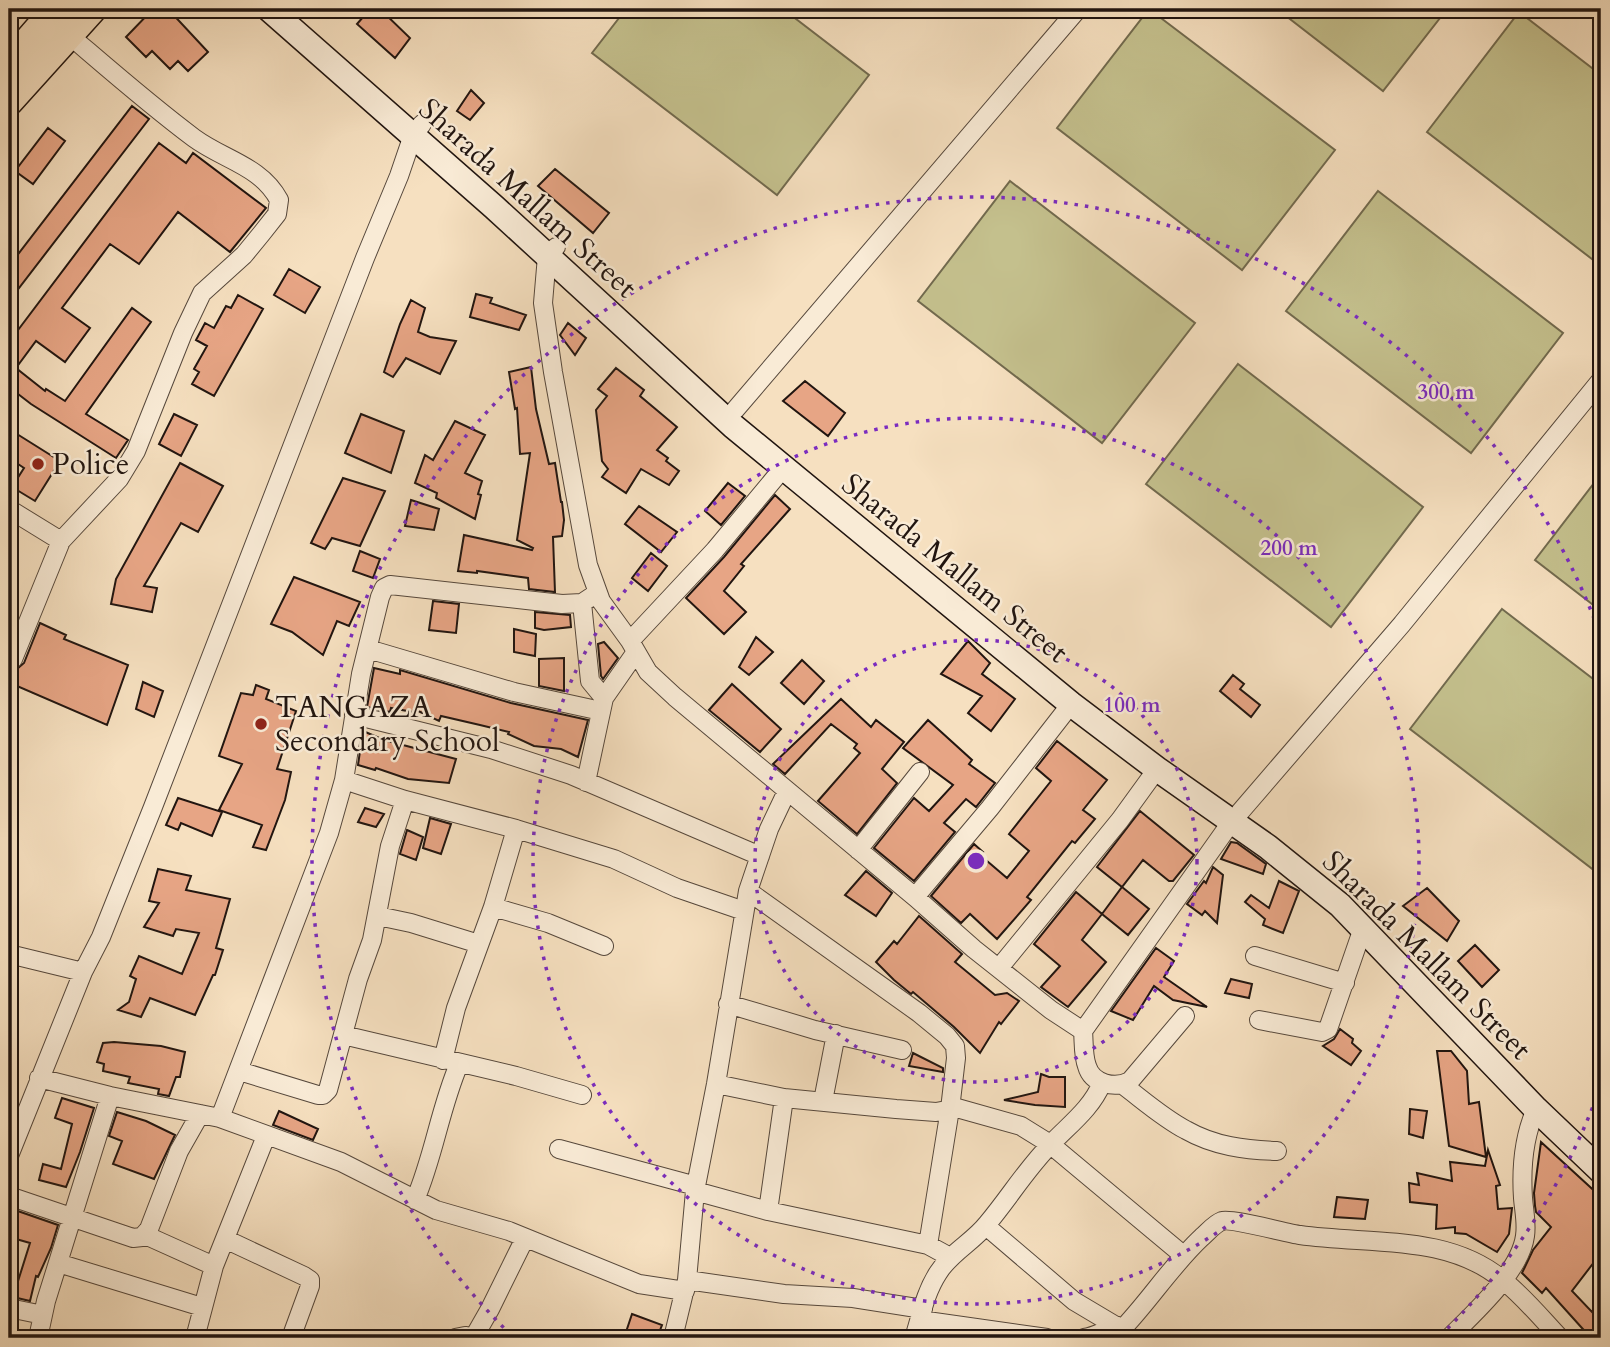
<svg xmlns="http://www.w3.org/2000/svg" width="1610" height="1347" viewBox="0 0 1610 1347" font-family="Cardo,serif">
	<rect width="100%" height="100%" fill="#f6e0c0"/>
	<filter id="stains"><feTurbulence type="fractalNoise" baseFrequency=".00286" numOctaves="4"/><feColorMatrix values="0 0 0 0 .2 0 0 0 0 .09 0 0 0 0 .02 0 0 0 .5 -.17"/></filter>
	<radialGradient id="worn" r=".72"><stop offset=".6" stop-color="#630" stop-opacity="0"/><stop offset="1" stop-color="#630" stop-opacity=".3"/></radialGradient>
	<path fill="#c4c08d" stroke="#726a4e" stroke-width="2" d="M626 9H783L869 75 777 195 592 53Z
		M1149 9 1335 150 1242 270 1057 128Z
		M1277 9H1447L1383 91Z
		M1519 12 1601 75V266L1427 132Z
		M1010 181 1195 323 1102 443 918 301Z
		M1378 191 1563 333 1471 453 1286 311Z
		M1238 364 1423 507 1331 627 1146 484Z
		M1601 474V611L1535 560Z
		M1502 609 1601 685V863L1595 871 1410 729Z"/>
	<path fill="#e7a585" stroke="#211510" stroke-width="2" d="M153 9H168L208 52 188 71 178 61 170 69 152 51 146 57 126 37Z
		M370 9H380L410 38 395 58 357 24Z
		M471 90 484 103 470 120 457 111Z
		M132 106 149 119 9 301V266Z
		M48 128 65 141 33 184 15 171Z
		M159 143 186 163 193 153 266 208 230 252 178 212 139 264 110 244 62 308 90 328 65 362 36 341 16 368 45 391 46 389 65 401 132 308 151 322 86 414 128 440 116 458 31 404 9 387V342Z
		M555 169 609 213 593 233 538 186Z
		M289 269 320 287 305 313 274 295Z
		M476 294 492 298 490 303 526 315 519 330 470 317Z
		M238 295 263 309 214 396 192 384 199 372 194 369 207 346 196 340 205 323 214 328 226 306 231 308Z
		M411 300 425 308 418 332 430 337 456 341 440 374 406 358 393 377 384 372 400 324Z
		M568 323 586 338 575 355 560 335Z
		M531 367 536 409 549 464 555 463 561 502H562L564 520 562 536 553 537 555 592 529 589 528 578 477 571V573L458 571 464 535 532 550 533 548 517 540 530 453 520 454 517 408 515 409 509 372Z
		M616 368 644 390 640 396 677 427 657 450 668 458 666 461 679 471 669 485 641 469 626 493 602 477 608 469 602 461 596 410 607 396 598 389Z
		M805 381 845 413 828 436 783 401Z
		M174 414 197 425 181 456 159 444Z
		M361 414 404 431 391 473 345 453Z
		M455 421 485 435 465 473 482 481 478 494 481 495 475 519 436 498 437 493 415 483 425 455 433 460Z
		M9 429 60 461 35 501 12 487 24 468 9 458Z
		M180 463 223 486 198 532 181 523 144 586 157 588 152 612 111 604 116 579Z
		M343 478 385 491 360 546 332 538 325 549 311 543Z
		M728 483 745 496 721 525 705 511Z
		M775 495 790 509 741 564 744 566 724 591 746 612 724 634 686 598 724 557Z
		M411 500 439 509 434 530 405 526Z
		M639 506 677 532 661 552 625 524Z
		M360 551 380 559 373 578 353 571Z
		M651 553 667 566 648 591 632 578Z
		M294 577 360 602 349 626 337 621 323 655 292 632 271 624Z
		M433 601 459 604 456 633 429 630Z
		M535 612 570 615 571 627 544 630 535 628Z
		M40 623 66 635 64 639 128 665 107 725 10 683 17 669 24 663Z
		M514 629 536 634 535 656 514 652Z
		M756 637 773 652 749 675 739 667Z
		M968 641 990 663 982 674 1015 699 991 731 968 713 982 696 941 674Z
		M604 642 618 658 603 679 601 676 598 644Z
		M564 658V691L539 686V659Z
		M802 660 824 681 804 704 781 683Z
		M374 668 400 674V670L511 703 588 720 578 757 561 749 534 746 508 734 509 732 480 725 441 716 439 721 414 709 413 712 391 708 390 712 367 707Z
		M1233 675 1244 684 1240 689 1260 705 1251 717 1220 691Z
		M143 682 163 691 154 717 136 709Z
		M732 684 781 729 760 752 709 710Z
		M256 685 269 690 266 699 296 711 277 769 291 772 285 800 266 850 253 847 262 825 219 810 242 764 219 756 241 693 253 695Z
		M841 699 871 727 876 720 904 742 882 769 897 783 857 834 818 801 860 753 854 748 857 744 831 724 785 774 773 764Z
		M928 720 972 760 969 764 995 783 976 807 966 799 944 823 955 832 914 881 874 848 914 798 929 811 953 785 903 748Z
		M363 731 384 740 456 759 449 783 408 779 376 768 375 770 358 765Z
		M1057 741 1107 780 1083 810 1095 819 1075 843 1072 841 1027 897 1031 900 997 939 970 914 961 923 931 896 974 844 983 852 980 855 1007 878 1029 851 1009 834 1051 781 1036 768Z
		M178 798 222 812 212 836 181 823 178 830 166 825Z
		M365 808 384 814 376 827 358 822Z
		M1140 811 1194 855 1173 881H1169L1143 860 1122 887 1097 867Z
		M430 818 451 824 441 854 423 848Z
		M407 830 423 837 416 860 400 854Z
		M1231 842 1237 843 1266 864 1263 874 1221 859Z
		M1213 867 1223 875 1217 923 1205 911 1202 915 1187 904 1204 881 1206 883Z
		M158 869 191 876 186 890 230 899 216 948 223 950 215 975H213L195 1015 150 998 141 1017 118 1010 129 1002 136 979 130 976 139 956 182 974 199 933 176 929 173 936 144 927 159 903 149 901Z
		M866 871 892 893 876 916 845 895Z
		M1279 881 1299 891 1283 933 1263 925 1265 919 1245 902 1251 895 1269 908Z
		M1122 887 1149 909 1128 935 1102 914Z
		M1427 888 1459 921 1447 941 1403 906Z
		M1076 892 1102 914 1082 940 1106 962 1068 1007 1041 987 1060 966 1034 944Z
		M919 916 962 954 955 962 995 995 1007 993 1019 1001 1001 1024 999 1022 980 1053 954 1027 913 992 911 994 894 980 876 962 894 941 897 944Z
		M1475 945 1499 970 1482 987 1458 961Z
		M1156 948 1174 961 1164 977 1207 1007 1173 1000 1154 986 1133 1020 1111 1011Z
		M1231 979 1252 984 1249 998 1225 993Z
		M1340 1029 1353 1039 1352 1043 1361 1051 1351 1065 1323 1046 1334 1039Z
		M114 1042 161 1046 185 1052 180 1077H176L169 1096 158 1094 159 1089 128 1083 130 1077 103 1071 104 1064 97 1062 103 1043Z
		M1437 1051H1451L1467 1071 1469 1104 1479 1102 1486 1157 1449 1146Z
		M913 1053 943 1068V1072L909 1066Z
		M1041 1074 1049 1077H1065V1107L1035 1105 1004 1100 1038 1092Z
		M62 1098 94 1108 80 1152 66 1187 39 1180 43 1164 61 1169 72 1124 55 1118Z
		M1410 1109 1427 1111 1423 1138 1409 1134Z
		M279 1111 318 1129 313 1140 273 1125Z
		M117 1112 146 1121 175 1135 154 1179 113 1164 122 1141 109 1136Z
		M1541 1142 1601 1197V1253L1572 1291 1592 1312 1601 1300V1323L1591 1338 1546 1288 1542 1293 1522 1273 1533 1250 1551 1227 1536 1212 1535 1206 1534 1193Z
		M1488 1150 1500 1185 1496 1186 1498 1209 1512 1208 1509 1234 1497 1252 1466 1234 1455 1233V1227L1436 1229 1437 1205 1410 1202 1409 1183 1419 1185 1417 1173 1452 1181 1450 1162 1485 1166Z
		M1337 1197 1368 1200 1365 1219 1334 1217Z
		M12 1209 58 1225 51 1248 38 1277 36 1276 30 1301 13 1297 30 1243 9 1237Z
		M632 1314 662 1325 657 1338H624Z"/>
	<g fill="none" stroke-linecap="round" stroke-linejoin="round">
		<defs>
			<path id="street" d="M556 247 547 256 543 303 553 372 588 565 601 601 630 641 648 672 675 697 915 897 974 949 1051 1010 1083 1031
				M735 410 1078 9
				M9 509 61 541
				M582 603 590 681 604 698
				M630 641 715 550 784 467
				M368 649 514 692 601 711
				M13 659 61 541 119 479 136 451 183 333 202 293 244 255 262 233 277 214 279 200C261 166 224 160 194 138 151 106 110 70 69 35
				M354 715 491 749 571 775 760 856
				M344 780 405 800 516 829 614 859 677 888 744 911
				M586 782 604 698 636 652
				M1240 812 1402 624 1601 380
				M858 850 920 772
				M748 891 919 1013 947 1036 955 1046 956 1058 950 1109 928 1245
				M915 897 990 808 1071 704
				M493 907 548 923 604 946
				M378 916 411 923 479 944
				M9 954 83 972
				M1255 956 1345 983
				M999 968 1120 820 1157 769
				M728 1004 815 1030 902 1050
				M1185 1016 1130 1081C1115 1089 1092 1084 1087 1066 1083 1056 1084 1042 1083 1031L1232 821
				M1259 1020 1322 1032 1328 1029 1363 928
				M343 1035 516 1076 582 1095
				M443 1060 456 1008 493 907 516 829
				M239 1071 318 1095H323L328 1090 358 979 372 940 390 846 405 800
				M39 1078 110 1096 220 1118 341 1162 436 1210 509 1231 639 1284 685 1291
				M716 1084 784 1098 896 1109 936 1112 957 1108 1021 1126 1050 1144 1183 1255
				M1123 1085C1143 1100 1163 1118 1186 1130 1214 1146 1245 1150 1277 1151
				M823 1101 836 1034
				M220 1118 329 833 344 780 361 674 380 597 384 588 390 585 562 604 582 603 597 593
				M559 1149 696 1186
				M9 1156 83 972 101 937 153 807 365 258 399 176 413 135 422 124
				M695 1191 768 1211 928 1245 950 1257
				M9 1196 133 1238 142 1237 149 1229 179 1151 200 1114
				M415 1200C434 1156 440 1108 459 1064
				M768 1211 784 1098
				M986 1226 1074 1301 1116 1326
				M145 1235 214 1266
				M225 1239 304 1276 310 1280V1286L291 1338
				M58 1263 202 1307
				M687 1280 784 1294 853 1298 923 1309
				M9 1308 43 1315
				M920 1320 1047 1338
				M474 1337 490 1309 525 1238
				M38 1338 46 1301 110 1096
				M195 1338 214 1266 266 1136
				M455 1338 465 1336 478 1338
				M673 1338 687 1280 695 1191 716 1084 748 891 769 829 787 791
				M914 1338C921 1316 925 1293 938 1273 950 1253 973 1242 987 1224 1009 1198 1027 1168 1051 1144 1070 1124 1091 1109 1102 1083
				M1084 1338C1099 1336 1110 1326 1125 1326 1152 1297 1173 1264 1202 1237 1208 1232 1214 1224 1222 1221 1231 1218 1286 1233 1300 1235 1369 1245 1448 1233 1504 1281 1525 1298 1542 1319 1560 1338
				M1449 1338C1474 1313 1520 1272 1525 1236 1527 1223 1524 1211 1523 1198 1521 1168 1524 1136 1536 1109"/>
			<path id="secondary" d="M269 9 494 207 733 426 1071 704 1157 769 1268 847 1340 905 1536 1109 1601 1171"/>
			<path id="primary" d="M9 63 56 9
				M9 101 92 9"/>
		</defs>
		<use href="#street" stroke="#56483c" stroke-width="20"/>
		<use href="#secondary" stroke="#211510" stroke-width="27"/>
		<use href="#primary" stroke="#211510" stroke-width="31"/>
		<use href="#street" stroke="#f9ebd6" stroke-width="18"/>
		<use href="#secondary" stroke="#f9ebd6" stroke-width="24"/>
		<use href="#primary" stroke="#f6e0c0" stroke-width="28"/>
	</g>
	<g fill="none" stroke="#7b2cbf" stroke-width="3.5" stroke-dasharray="3.5 7">
		<circle cx="976" cy="861" r="221"/>
		<circle cx="976" cy="861" r="443"/>
		<path d="M1600 1088A664 664 0 0 1 1441 1335M511 1335A664 664 0 1 1 1600 634"/>
	</g>
	<g fill="#8f2418" stroke="#f9ebd6" stroke-width="2.5">
		<circle cx="38" cy="464" r="7"/>
		<circle cx="261" cy="724" r="7"/>
	</g>
	<g text-anchor="middle" stroke-width="5" stroke-linejoin="round" paint-order="stroke">
		<g font-size="30" fill="#211510" stroke="#f9ebd6">
			<text transform="translate(528 198) rotate(42)" y="10">Sharada Mallam Street</text>
			<text transform="translate(955 568) rotate(39)" y="10">Sharada Mallam Street</text>
			<text transform="translate(1427 955) rotate(45)" y="10">Sharada Mallam Street</text>
		</g>
		<g font-size="30" fill="#211510" stroke="#f9ebd6" text-anchor="start">
			<text x="52" y="474">Police</text>
			<text x="275" y="717">TANGAZA<tspan x="275" dy="34">Secondary School</tspan></text>
		</g>
	</g>
	<circle cx="976" cy="861" r="10" fill="#7b2cbf" stroke="#f9ebd6" stroke-width="3.5"/>
	<g font-size="21" text-anchor="middle" font-weight="bold" fill="#7b2cbf" stroke="#f9ebd6" stroke-width="5" stroke-linejoin="round" paint-order="stroke">
		<text x="1446" y="399">300 m</text>
		<text x="1289" y="555">200 m</text>
		<text x="1132" y="712">100 m</text>
	</g>
	<rect width="1610" height="1347" fill="none" stroke="#f6e0c0" stroke-width="35"/>
	<rect x="10" y="10" width="1589" height="1326" fill="none" stroke="#211510" stroke-width="3.5"/>
	<rect x="18" y="18" width="1575" height="1312" fill="none" stroke="#211510" stroke-width="2"/>
	<rect width="100%" height="100%" filter="url(#stains)"/>
	<rect width="100%" height="100%" fill="url(#worn)"/>
</svg>
